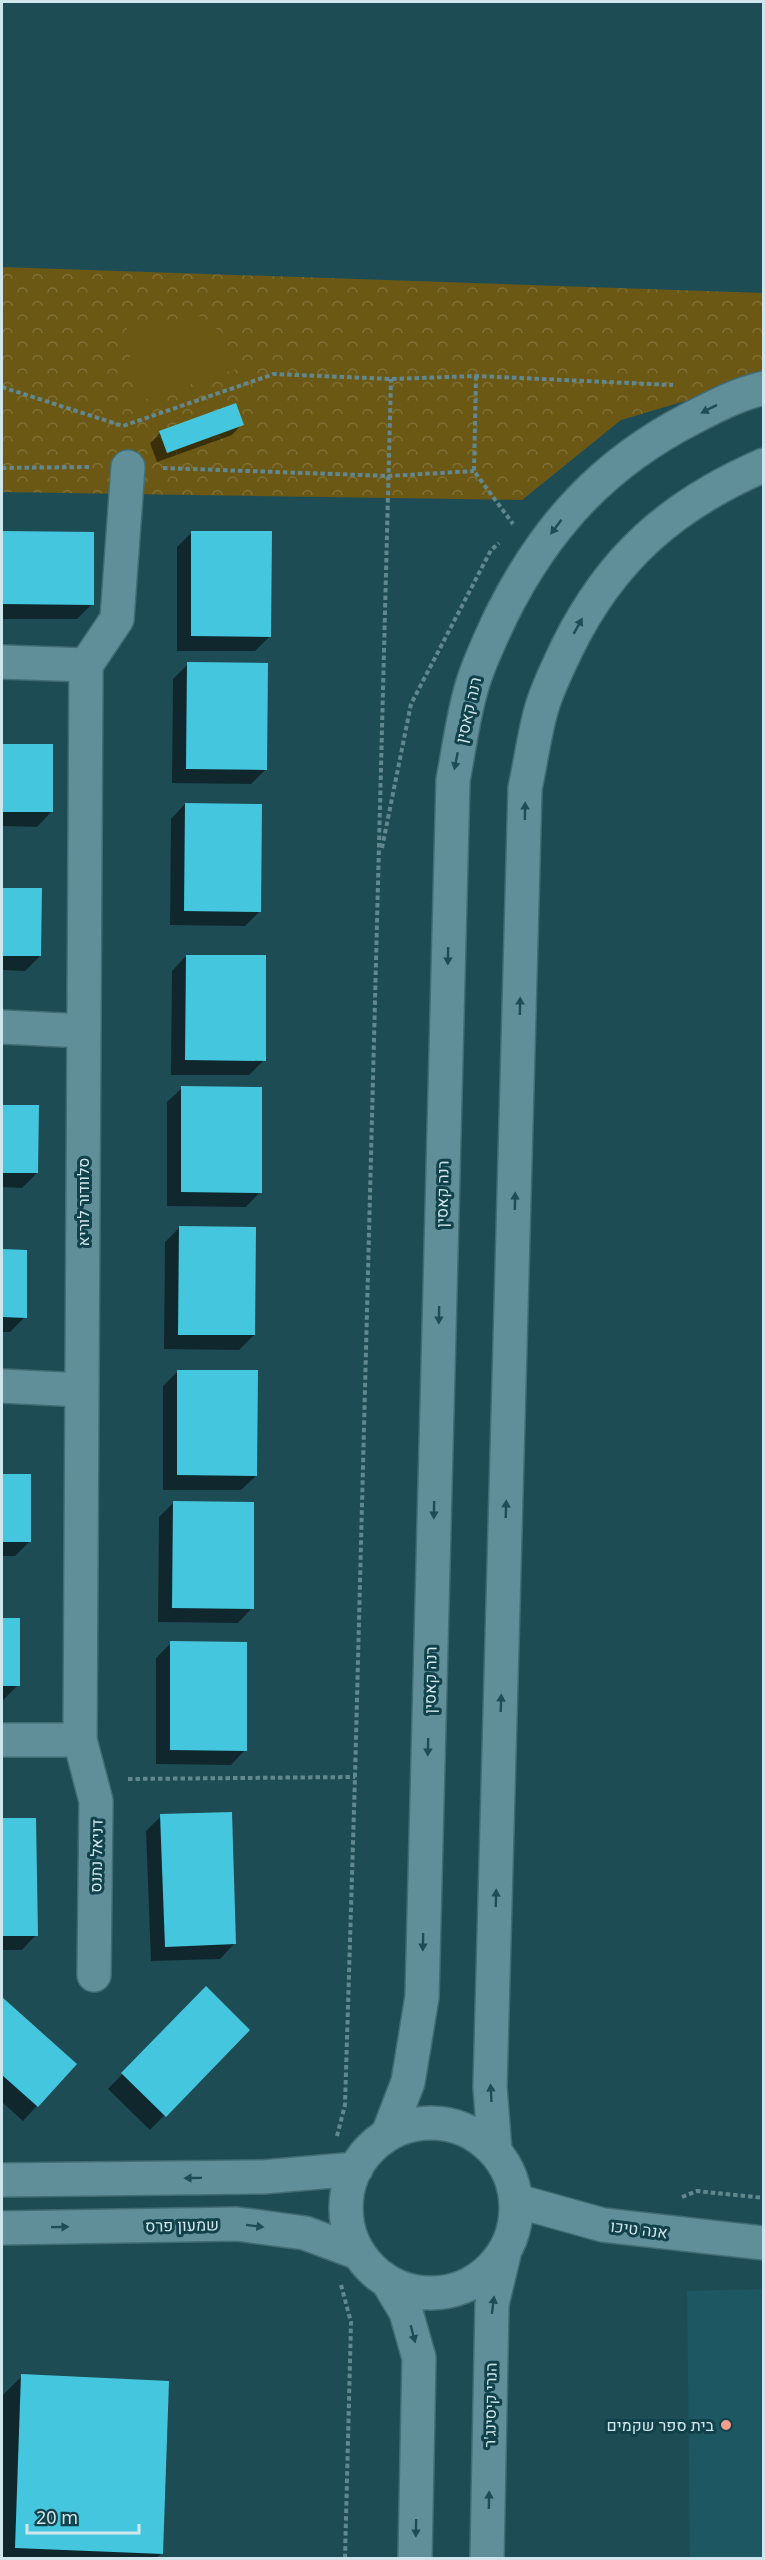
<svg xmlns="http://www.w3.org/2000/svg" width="765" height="2560" viewBox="0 0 765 2560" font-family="'Noto Sans',Heebo,sans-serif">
	<defs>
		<pattern id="forest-crowns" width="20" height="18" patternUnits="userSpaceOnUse" patternTransform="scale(1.5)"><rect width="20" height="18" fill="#6b5814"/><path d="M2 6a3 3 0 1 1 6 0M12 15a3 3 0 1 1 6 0" fill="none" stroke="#7f7036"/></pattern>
	</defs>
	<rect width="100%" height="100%" fill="#1e4c55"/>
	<path fill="#1c5762" d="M763 2289V2558H690L687 2291Z"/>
	<path fill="url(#forest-crowns)" d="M2 267 763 293V378L621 420 522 500 2 492Z"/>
	<path fill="#6b5814" d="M201 316 222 333 239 368 135 403 127 327Z"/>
	<path fill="#0007" d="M242 424 232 435 157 462 150 443 160 433Z
		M192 532 270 636 255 651H177V547Z
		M2 533 92 534V604L77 619H2Z
		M188 664 266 769 251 784 172 783 173 679Z
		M2 745H52L51 812 37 827 2 826Z
		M185 804 260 911 245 926 170 925 171 819Z
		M2 890H40V956L25 971 2 970Z
		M186 956 264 1060 249 1075H171L172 971Z
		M182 1088 260 1192 246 1207 167 1206V1102Z
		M2 1106H37V1173L22 1188 2 1187Z
		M180 1227 254 1335 239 1350 164 1349 165 1242Z
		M2 1251H26L25 1317 10 1332H2Z
		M178 1371 256 1476 241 1490H163V1386Z
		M2 1476H30V1541L15 1556H2Z
		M173 1503 252 1608 238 1623 158 1622 159 1517Z
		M2 1620H18V1685L3 1700H2Z
		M171 1643 245 1750 231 1765 156 1764V1658Z
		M161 1816 234 1944 220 1959 151 1961 146 1831Z
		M2 1819H35L36 1935 22 1950H2Z
		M2 1999 75 2064 23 2121 2 2102Z
		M191 2003 248 2030 150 2130 108 2089Z
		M22 2376 161 2554 156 2558H2V2396Z"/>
	<path fill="#44c7de" d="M236 403 244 425 167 453 159 431Z
		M2 531 94 532V605L2 604Z
		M191 531H272L271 637 191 636Z
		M187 662 268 663 267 770 186 769Z
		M2 744H53V812H2Z
		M185 803 262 804 261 912 184 911Z
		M2 888H42L41 956H2Z
		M186 955H266V1061L185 1060Z
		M181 1086 262 1087V1193L181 1192Z
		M2 1105H39L38 1173H2Z
		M179 1226 256 1227 255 1335H178Z
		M2 1249 27 1250V1318L2 1317Z
		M177 1370H258L257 1476 177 1475Z
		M2 1474H31V1542H2Z
		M173 1501 254 1502V1609L172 1608Z
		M2 1618H20V1686H2Z
		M170 1641 247 1642V1751L170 1750Z
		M232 1812 236 1944 165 1947 160 1814Z
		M2 1818H36L38 1936H2Z
		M206 1986 250 2030 166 2117 121 2073Z
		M2 1997 77 2064 38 2107 2 2075Z
		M21 2374 169 2381 163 2554 15 2548Z"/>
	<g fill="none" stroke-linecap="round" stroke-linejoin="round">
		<defs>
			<path id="minor" d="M2 662 86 665
				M86 665 80 1740 96 1801 94 1975
				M86 665 117 619 128 467
				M2 1027 84 1031
				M2 1386 82 1390
				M2 1740H80
				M346 2208a85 85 0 1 1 170 0a85 85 0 1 1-170 0Z
				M388 2134 408 2082 422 1997 453 780C459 749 463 716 472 686 479 662 491 637 502 614 546 526 604 463 692 418 715 406 738 394 764 388
				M495 2152 490 2087 525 788C531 762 534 734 542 707 548 687 558 667 567 648 611 558 672 505 764 465
				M2 2180 263 2177 356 2169
				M517 2201 603 2225 764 2243
				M2 2228 237 2224 305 2233 359 2253
				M388 2282 406 2312 419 2358 415 2558
				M487 2558 492 2304 504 2254"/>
		</defs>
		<use href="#minor" stroke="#426c73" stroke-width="36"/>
		<path stroke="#62888f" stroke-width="4" stroke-dasharray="4.5 3" stroke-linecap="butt" d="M476 376 474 471 513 524
			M2 387 123 426 274 374 391 379 476 376 673 385
			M2 468 92 467
			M163 468 389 476 474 471
			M382 848 411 704 491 550 499 543
			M128 1779 355 1777
			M337 2136 345 2105 355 1777 391 379
			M682 2197 697 2191 764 2198
			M341 2285 351 2322 345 2558"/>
		<use href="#minor" stroke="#608f99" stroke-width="33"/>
	</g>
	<defs><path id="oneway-solid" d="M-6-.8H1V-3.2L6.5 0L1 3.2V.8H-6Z" transform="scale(1.5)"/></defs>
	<g fill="#1d4d56">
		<use href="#oneway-solid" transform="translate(709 409) rotate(153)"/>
		<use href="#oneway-solid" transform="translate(556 527) rotate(127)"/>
		<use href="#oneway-solid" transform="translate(578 626) rotate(-61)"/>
		<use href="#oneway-solid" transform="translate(456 761) rotate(101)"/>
		<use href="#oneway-solid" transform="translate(525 811) rotate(-89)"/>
		<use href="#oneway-solid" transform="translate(448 956) rotate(91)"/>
		<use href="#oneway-solid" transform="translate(520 1006) rotate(-89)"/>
		<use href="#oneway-solid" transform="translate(515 1201) rotate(-89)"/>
		<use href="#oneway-solid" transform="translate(439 1315) rotate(91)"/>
		<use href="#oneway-solid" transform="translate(506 1509) rotate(-88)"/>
		<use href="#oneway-solid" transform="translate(434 1510) rotate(91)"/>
		<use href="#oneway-solid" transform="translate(501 1703) rotate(-88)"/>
		<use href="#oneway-solid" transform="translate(428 1747) rotate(91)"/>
		<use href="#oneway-solid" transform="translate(496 1898) rotate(-88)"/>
		<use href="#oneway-solid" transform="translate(423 1942) rotate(91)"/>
		<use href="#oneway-solid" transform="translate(491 2093) rotate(-93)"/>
		<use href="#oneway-solid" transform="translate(193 2178) rotate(179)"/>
		<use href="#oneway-solid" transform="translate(255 2226) rotate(7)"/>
		<use href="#oneway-solid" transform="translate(60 2227) rotate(-1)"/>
		<use href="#oneway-solid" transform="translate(493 2305) rotate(-83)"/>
		<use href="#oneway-solid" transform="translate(413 2334) rotate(75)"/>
		<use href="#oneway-solid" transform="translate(489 2500) rotate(-89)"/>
		<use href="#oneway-solid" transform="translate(416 2528) rotate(91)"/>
	</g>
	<circle fill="#f49d8b" stroke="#11414a" stroke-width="2" cx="726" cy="2425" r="6"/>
	<g text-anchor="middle" stroke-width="6" stroke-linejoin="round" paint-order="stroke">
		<g font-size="16" fill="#cfe7ec" stroke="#11414a">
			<text transform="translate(468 710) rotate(-77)" y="6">רנה קאסין</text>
			<text transform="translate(442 1194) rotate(-89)" y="6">רנה קאסין</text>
			<text transform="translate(83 1202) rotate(-90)" y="6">סלוודור לוריא</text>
			<text transform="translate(430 1680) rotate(-89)" y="6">רנה קאסין</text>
			<text transform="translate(96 1856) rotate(-89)" y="6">דניאל נתנס</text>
			<text transform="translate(182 2225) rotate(-1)" y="6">שמעון פרס</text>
			<text transform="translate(639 2229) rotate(7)" y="6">אנה טיכו</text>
			<text transform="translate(490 2405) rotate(-89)" y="6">הנרי קיסינג'ר</text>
		</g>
		<g font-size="16" fill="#cfe7ec" stroke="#11414a" text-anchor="end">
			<text x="714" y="2431">בית ספר שקמים</text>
		</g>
	</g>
	<rect width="765" height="2560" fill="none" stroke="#cfe7ec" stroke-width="6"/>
	<path d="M27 2524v9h112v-9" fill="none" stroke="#cfe7ec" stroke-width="3"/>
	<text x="36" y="2524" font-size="18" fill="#cfe7ec" stroke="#11414a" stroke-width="4.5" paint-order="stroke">20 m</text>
</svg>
